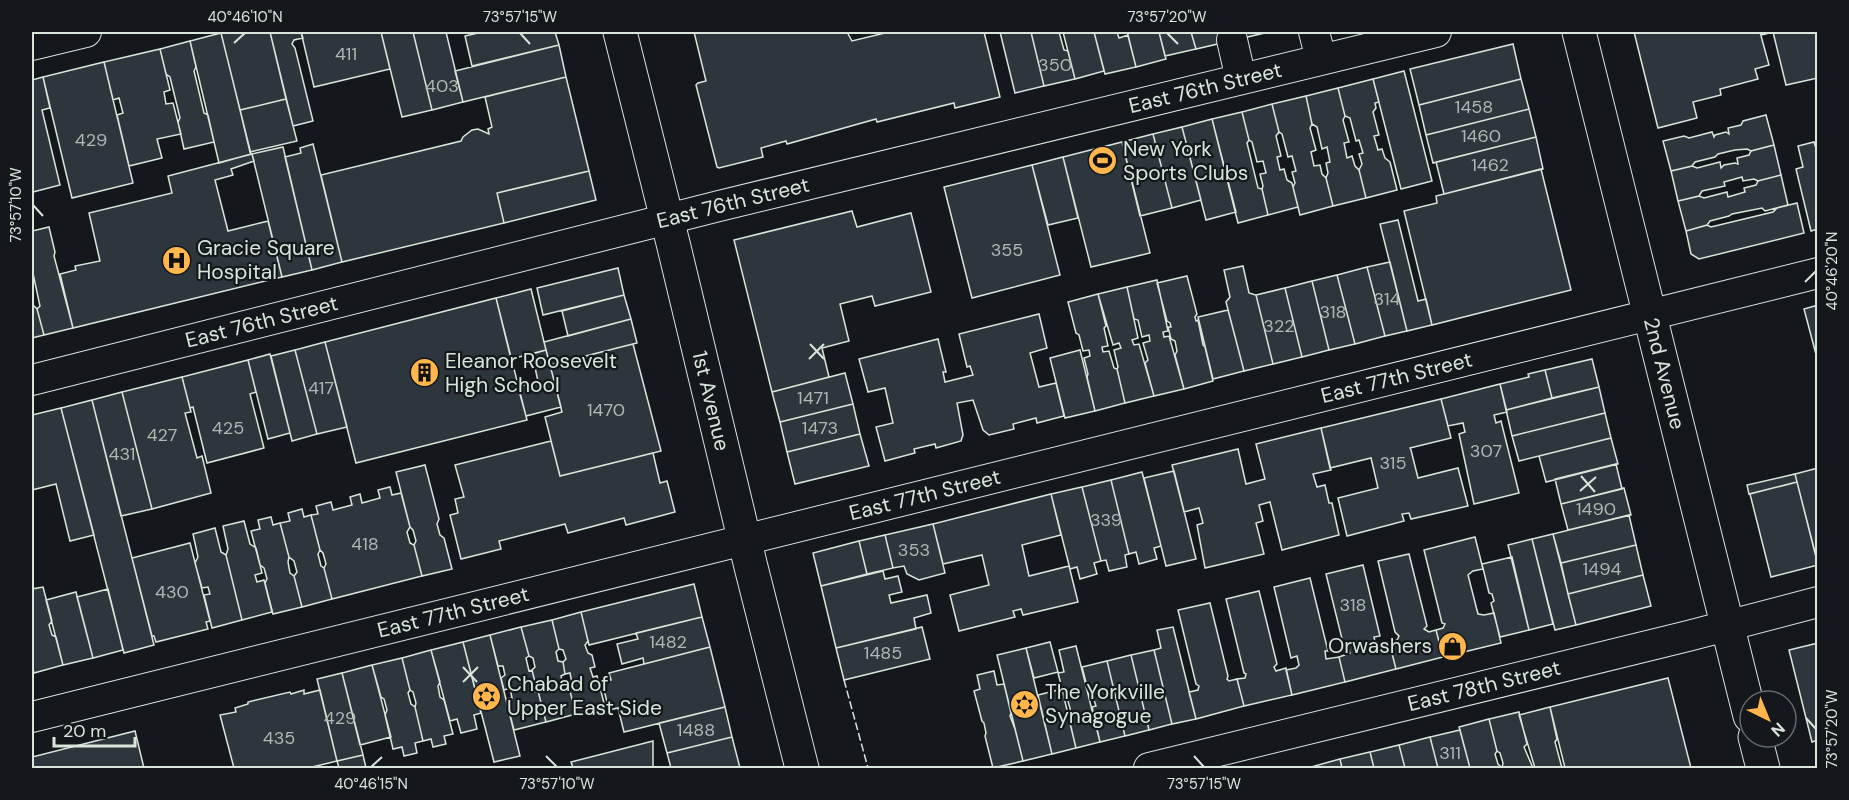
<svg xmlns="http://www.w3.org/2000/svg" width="1849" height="800" viewBox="0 0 1849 800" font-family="'DM Sans',sans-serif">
	<rect width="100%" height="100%" fill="#14181c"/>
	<path fill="#2c363c" stroke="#d8e6dc" stroke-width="1.5" d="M230 32H270L286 99 240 110 221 33Z
		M270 32H301L303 38 294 40 292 44 295 48 313 121 293 126Z
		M301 32H381L390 69 314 87Z
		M381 32H413L432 110 402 117Z
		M413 32H446L463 102 432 110Z
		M482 32H555L559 45 472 66 465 36Z
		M694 32H847L852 41 889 32H984L1000 97 955 108 954 103 877 122 876 119 787 144 786 141 761 148 763 157 719 168 717 167 696 85 698 83 706 81Z
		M1000 32H1031L1044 86 1015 93Z
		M1031 32H1059L1064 50 1068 51 1075 79 1044 86Z
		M1063 32H1094L1104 71 1075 79Z
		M1094 32H1117L1119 38 1128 35 1136 67 1105 74Z
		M1127 32H1159L1166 59 1136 67Z
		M1159 32H1191L1196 49 1165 56Z
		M1191 32H1269L1196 49Z
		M1634 32H1760L1769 65 1755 69 1758 79 1720 89 1721 95 1693 102 1697 118 1658 128Z
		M1760 32H1818V78L1786 85 1773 32 1761 35Z
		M221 33 251 154 219 163 190 41Z
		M190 41 196 67 194 71 204 113 208 115 214 142 184 149 178 122 180 118 170 77 166 74 160 49Z
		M1513 44 1521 79 1419 105 1410 69Z
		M559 45 566 77 463 102 455 71Z
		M160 49 170 90 164 92 166 104 173 103 181 134 157 139 162 158 129 166 117 115 123 113 119 98 113 100 104 62Z
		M104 62 133 183 72 198 43 77Z
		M1404 71 1432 181 1401 189 1373 79Z
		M43 77 50 108 42 110 60 185 33 192 32 80Z
		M566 77 589 171 497 193 504 223 342 262 321 175 461 141 463 137 472 130 478 129 489 134 488 129 492 127 485 97Z
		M1373 79 1379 102 1375 103 1376 108 1373 112 1379 135 1374 136 1378 150 1382 149 1385 158 1390 162 1397 190 1366 198 1359 170 1362 164 1359 154 1363 153 1359 140 1356 141 1350 118 1345 116 1338 88Z
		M1521 79 1529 109 1426 135 1419 105Z
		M1338 88 1345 116 1343 120 1349 142 1344 143 1347 158 1352 156 1355 166 1359 170 1366 198 1333 206 1326 178 1328 173 1326 163 1330 162 1327 147 1322 149 1317 127 1312 124 1306 96Z
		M1306 96 1312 124 1310 128 1316 150 1311 152 1314 166 1320 165 1322 174 1326 178 1333 206 1300 215 1293 187 1295 183 1292 172 1296 171 1292 156 1288 157 1282 134 1279 132 1272 104Z
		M286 99 297 141 250 152 240 110Z
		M1272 104 1279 132 1276 136 1281 156 1277 157 1280 170 1284 169 1287 180 1292 183 1298 207 1268 215 1262 189 1263 186 1260 174 1266 173 1263 161 1257 162 1252 142 1249 140 1242 112Z
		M1529 109 1536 137 1433 163 1426 135Z
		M1242 112 1249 140 1247 143 1258 188 1262 189 1268 215 1238 223 1212 119Z
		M1766 115 1774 145 1751 151 1747 149 1735 150 1718 154 1715 157 1695 162 1692 166 1671 171 1663 141 1684 136 1689 138 1712 132 1714 137 1715 135 1726 132 1729 134 1728 128 1741 125 1743 121Z
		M1212 119 1236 212 1206 220 1182 127Z
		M1182 127 1201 200 1172 208 1153 134Z
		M1153 134 1172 208 1140 216 1122 142Z
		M1536 137 1543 169 1444 194 1436 162Z
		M1122 142 1150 253 1091 267 1063 157Z
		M1814 142 1818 155V229L1811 231 1796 169 1803 167 1798 146Z
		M313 144 342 262 312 270 285 157 301 153 300 148Z
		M1774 145 1781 175 1758 181 1754 179 1743 181 1742 177 1724 182 1725 186 1702 191 1699 196 1678 201 1671 171 1692 166 1697 168 1720 162 1721 168 1724 165 1735 163 1738 164 1737 158 1749 155 1751 151Z
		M283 147 312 270 282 277 252 154Z
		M252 154 254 161 231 169 233 175 215 180 228 231 268 221 282 277 73 328 60 274 76 270 75 266 100 261 89 213 172 193 168 176Z
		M1063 157 1078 218 1048 225 1032 165Z
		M1032 165 1060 275 972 298 944 187Z
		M1541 169 1571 290 1432 325 1404 211 1437 203 1436 196Z
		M589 171 596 200 504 223 497 193Z
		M1781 175 1788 205 1765 211 1762 208 1732 214 1729 216 1710 221 1707 225 1686 231 1678 201 1699 196 1704 198 1727 192 1728 197 1745 192 1744 188 1756 185 1758 181Z
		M1797 203 1804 233 1699 259 1691 254 1686 231 1707 225 1711 227 1773 212 1777 208Z
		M852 211 857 227 911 213 931 292 875 306 872 296 840 304 849 341 822 348 829 377 772 392 734 240Z
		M1398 220 1418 301 1426 299 1432 325 1407 331 1380 224Z
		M49 227 55 252 54 256 73 328 44 335 37 309 40 306 32 269V231Z
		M1390 262 1407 331 1385 336 1367 267Z
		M1243 266 1249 293 1256 295 1273 364 1244 371 1226 302 1230 297 1224 270Z
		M1367 267 1385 336 1355 344 1337 275Z
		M618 268 624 295 543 315 537 288Z
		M1337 275 1355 344 1329 350 1312 281Z
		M1187 276 1197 314 1195 317 1196 321 1198 320 1203 345 1205 347 1213 381 1184 389 1175 355 1177 351 1175 341 1171 339 1168 327H1171L1170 323 1167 321 1157 283Z
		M1157 280 1168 331 1163 332 1164 337 1169 336 1184 389 1154 396 1145 363 1148 360 1143 343 1150 341 1149 335 1142 337 1138 320 1134 319 1127 287Z
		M1312 281 1329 350 1302 357 1285 288Z
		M1127 287 1138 338 1132 340 1134 345 1139 344 1154 396 1125 403 1117 369 1118 367 1114 350 1121 348 1119 343 1113 345 1098 294Z
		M1285 288 1302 357 1273 364 1256 295Z
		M531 289 546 350 511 359 496 298Z
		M1098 294 1106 326 1104 328 1108 346 1102 347 1103 352 1109 351 1114 368 1117 369 1125 403 1095 411 1087 377 1088 374 1084 358 1090 356 1089 350 1083 351 1079 335 1076 333 1068 302Z
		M624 295 631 319 568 336 562 311Z
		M32 298 33 305 37 309 44 335 32 338Z
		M496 298 527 420 356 463 325 342Z
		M1818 305V362L1804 309Z
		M1228 310 1244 371 1213 379 1198 317Z
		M1039 314 1047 348 1030 353 1039 387 1056 383 1064 416 1037 423 1036 418 1013 424 1014 429 989 435 983 430 973 400 957 403 963 435 961 441 936 448 935 444 914 449 915 453 885 461 876 427 893 423 885 388 868 392 859 359 938 339 946 372H943L945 382 973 375 970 366 967 367 959 334Z
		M631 319 637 343 550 365 544 342Z
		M325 342 347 427 317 434 295 350Z
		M633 344 661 451 560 476 545 417 562 412 550 365Z
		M295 350 317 434 292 441 271 356Z
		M546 350 561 407 526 416 518 387 538 381 532 354Z
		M1080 350 1095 411 1065 418 1050 358Z
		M270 354 290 433 268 439 248 360Z
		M1592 359 1599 387 1552 398 1545 370Z
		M248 360 256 392 250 394 264 448 207 463 193 407 190 408 182 377Z
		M1545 370 1552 398 1506 410 1500 384 1529 377 1528 374Z
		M845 373 853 404 780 422 772 392Z
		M182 377 191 412 185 413 197 458 202 456 211 493 152 509 122 392Z
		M1500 384 1507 412 1494 415 1496 423 1501 421 1519 493 1474 504 1459 434 1465 432 1463 423 1448 426 1441 399Z
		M1599 387 1605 413 1512 436 1506 410Z
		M122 392 152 509 121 516 92 400Z
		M1441 399 1451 438 1410 448 1411 450 1418 478 1458 468 1468 506 1411 519 1409 513 1402 514 1404 521 1347 536 1338 498 1378 488 1371 458 1330 468 1321 428Z
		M92 400 154 645 124 653 61 408Z
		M853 404 860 434 787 452 780 422Z
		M61 408 94 535 70 541 56 484 32 490V415Z
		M1605 413 1611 438 1519 461 1512 436Z
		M1321 428 1331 470 1313 474 1317 487 1325 485 1329 503H1332L1339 535 1282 550 1270 502 1259 505 1263 521 1256 523 1264 554 1205 568 1197 525 1203 523 1199 508 1184 512 1172 465 1238 449 1246 484 1265 479 1256 444Z
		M860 434 869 466 795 484 787 452Z
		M1611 438 1618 464 1546 482 1539 456Z
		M551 441 560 476 653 453 660 483 667 481 675 512 626 525 624 518 568 533 565 524 499 541 501 549 461 559 450 515 458 513 455 499 464 497 455 465Z
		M1616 464 1622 489 1561 504 1555 479Z
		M425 465 439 519 437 524 440 535 444 538 452 569 422 576 414 545 416 541 413 530 410 527 396 472Z
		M1818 468V564L1795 474Z
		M1174 471 1196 559 1166 566 1144 478Z
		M1142 472 1161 546 1154 548 1157 559 1139 564 1136 552 1129 554 1111 480Z
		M1795 474 1797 482 1749 494 1747 485Z
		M1111 480 1129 554 1125 555 1127 567 1109 571 1106 560 1101 561 1082 487Z
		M1797 482 1818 565 1771 577 1750 494Z
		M390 487 392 495 401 493 410 527 407 532 410 543 414 545 422 576 332 599 324 568 326 564 323 553 320 550 311 515 318 514 316 506 331 502 333 510 352 505 350 497 360 494 362 503 380 498 378 490Z
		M1082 487 1101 561 1094 563 1097 574 1080 579 1077 567 1070 569 1051 494Z
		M1624 488 1631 515 1568 530 1561 504Z
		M1051 494 1061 535 1022 545 1029 576 1069 566 1078 602 1023 615 1021 609 1013 611 1015 617 959 631 950 595 989 585 982 555 943 564 933 524Z
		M302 509 304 517 311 515 320 550 318 554 321 566 324 568 332 599 302 607 294 576 297 572 294 561 289 557 280 523 290 521 288 513Z
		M1629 515 1636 545 1561 563 1553 534Z
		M271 517 273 525 280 523 289 557 288 562 290 573 294 576 302 607 273 614 265 583 267 579 264 568 260 565 251 531 260 529 258 520Z
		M244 521 250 544 256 548 262 573 255 575 257 582 264 580 272 612 242 620 226 555 228 549 223 526Z
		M933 524 945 573 919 580 907 574 904 566 893 568 885 535Z
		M215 528 221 552 226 555 242 620 212 628 204 595 210 594 208 587 202 588 195 563 198 557 193 534Z
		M1553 534 1576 625 1555 630 1532 539Z
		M885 535 893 568 867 574 859 541Z
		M1475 537 1483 569 1473 571 1468 575 1478 614 1484 615 1494 613 1501 643 1443 657 1436 630 1443 628 1445 624 1442 623 1424 550Z
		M1532 539 1553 624 1529 630 1508 545Z
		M859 541 867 574 821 586 813 553Z
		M190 543 210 621 206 622 208 629 156 642 154 636H152L132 558Z
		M1636 545 1643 575 1568 594 1561 563Z
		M1409 554 1427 626 1424 629 1429 632 1436 630 1443 657 1396 669 1389 642 1397 640 1399 636 1395 632 1378 561Z
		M1512 557 1529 630 1500 637 1491 603 1494 601 1492 594 1489 593 1482 564Z
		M1363 565 1380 636 1374 637 1376 647 1390 645 1396 669 1345 682 1339 657 1350 653 1347 646 1344 647 1326 574Z
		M883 571 885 579 898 576 902 592 889 595 891 603 927 595 931 613 914 618 916 629 836 648 821 586Z
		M1643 575 1651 606 1576 625 1568 594Z
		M1310 578 1328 651H1325L1326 659 1339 657 1345 682 1292 695 1286 670 1296 668 1299 665 1297 656 1291 658 1274 587Z
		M694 584 702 617 589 645 581 612Z
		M43 587 52 621 49 625 52 635 56 637 63 665 34 673 32 665V589Z
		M108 589 123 650 93 658 77 597Z
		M1259 591 1277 664 1274 667 1276 671 1286 668 1292 695 1244 706 1237 679 1245 678 1246 674 1244 673 1226 599Z
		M76 592 93 658 63 665 46 600Z
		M1210 603 1228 676 1227 679 1229 681 1237 679 1244 706 1196 719 1189 692 1198 690 1199 686 1196 684 1178 610Z
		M581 612 588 641 585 645 588 653 592 655 595 667 590 668 593 677 597 676 605 707 576 714 568 684 572 683 570 673 565 674 563 662 566 659 563 650 559 649 552 620Z
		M702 617 710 647 644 664 643 658 622 664 617 644 638 639 636 633Z
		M552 620 559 649 556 652 558 661 563 662 565 674 561 676 563 685 568 684 576 714 546 722 538 691 543 690 541 681 535 682 532 670 535 667 533 658 529 656 521 627Z
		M521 627 529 656 526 658 529 671 532 670 535 682 531 683 533 692 538 691 546 722 514 730 506 699 512 698 510 688 504 690 501 678 505 675 503 666H498L490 635Z
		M922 627 930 659 844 680 836 648Z
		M1173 627 1196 719 1172 724 1154 650 1161 648 1157 630Z
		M490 635 520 756 494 762 463 642Z
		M463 642 481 713 474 715 477 729 461 733 457 719 450 721 431 650Z
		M1050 642 1058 672 1034 678 1026 648Z
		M1818 643V740L1812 742 1789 650Z
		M1076 646 1100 742 1076 748 1068 715 1071 712 1068 701 1065 700 1058 673 1064 672 1059 650Z
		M710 647 725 707 624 732 618 708 609 710 602 682 611 680 609 673Z
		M1026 648 1052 754 1023 761 997 655Z
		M431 650 440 682 438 686 440 697 444 700 453 734 444 736 446 744 433 747 431 739 423 741 415 707 416 703 413 692 410 690 402 658Z
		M1154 650 1172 724 1149 730 1131 655Z
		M1131 655 1149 730 1125 736 1107 661Z
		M402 658 410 690 408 693 411 704 415 707 423 741 415 743 417 753 404 756 402 747 393 749 385 715 387 710 384 699 381 697 372 665Z
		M1107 661 1125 736 1100 742 1092 707 1096 706 1093 697 1090 698 1082 667Z
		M372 665 391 737 360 745 342 673Z
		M994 671 997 685 1004 684 1011 713 1010 716 1015 729 1023 761 993 768 985 736 986 733 984 723 982 721 974 691 980 689 977 675Z
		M342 673 363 755 337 761 317 679Z
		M1668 678 1691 768H1565L1550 707Z
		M1062 689 1076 748 1052 754 1038 695Z
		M304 690V694L320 690 337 761 308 768H234L220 715 236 712 235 708 248 704V702L290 692 291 694Z
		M725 707 732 737 667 753 659 723Z
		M1550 707 1557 739 1555 742 1562 768H1535L1519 715Z
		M1519 712 1527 744 1524 747 1533 768H1502L1503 763 1500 753 1497 751 1489 719Z
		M1489 719 1497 751 1495 754 1498 764 1502 768H1470L1459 727Z
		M1460 730 1470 768H1438L1430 737Z
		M135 731 144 768H32V757Z
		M732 737 740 768H671L667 753Z
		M1430 737 1438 768H1405L1399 745Z
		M653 741V768H573L571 762Z
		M1399 745 1405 768H1374L1370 752Z
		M1370 752 1374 768H1342L1340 759Z
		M363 755 366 768H339L337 761Z
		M1340 759 1342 768H1311V767Z"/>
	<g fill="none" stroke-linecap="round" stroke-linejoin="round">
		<defs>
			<g id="minor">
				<path d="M1314 32 1321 59"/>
				<path d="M1232 40 1241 79"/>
				<path d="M32 45 86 32"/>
				<path id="s1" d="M32 380 719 206 1436 32"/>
				<path id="s2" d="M32 717 1818 273"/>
				<path id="s3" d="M1149 768 1688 636 1818 602"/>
			</g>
			<g id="major">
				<path id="s4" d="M620 32 674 247 751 567 802 768"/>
				<path id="s5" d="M1579 32 1750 716"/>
				<path d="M1755 737 1763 768"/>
			</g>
		</defs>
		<use href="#minor" stroke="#d8e6dc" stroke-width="32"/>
		<use href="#major" stroke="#d8e6dc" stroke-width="35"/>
		<use href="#minor" stroke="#14181c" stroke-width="30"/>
		<use href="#major" stroke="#14181c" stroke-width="33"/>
		<path stroke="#d8e6dc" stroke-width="1.5" stroke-dasharray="8 3" stroke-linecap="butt" d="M844 680 868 768"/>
	</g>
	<path fill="none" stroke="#d8e6dc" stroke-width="2" d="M520 33 530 44M1167 33 1178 44M234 43 245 33M33 205 43 216M1805 282 1816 271M810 344 824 359M809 359 824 344M1581 476 1595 492M1580 491 1596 477M463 667 477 682M463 682 478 667M1806 718 1816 729M546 756 557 767M1194 756 1204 767M371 767 382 757"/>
	<defs>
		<symbol id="stadium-disc" viewBox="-11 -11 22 22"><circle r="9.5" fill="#ffb74d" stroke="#14181c"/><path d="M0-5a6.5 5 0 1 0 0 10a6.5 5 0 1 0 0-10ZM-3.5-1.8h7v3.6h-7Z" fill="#111"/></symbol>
		<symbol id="hospital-disc" viewBox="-11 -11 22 22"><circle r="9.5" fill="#ffb74d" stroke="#14181c"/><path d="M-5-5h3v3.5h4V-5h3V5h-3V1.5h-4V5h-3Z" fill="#111"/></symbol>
		<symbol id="building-disc" viewBox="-11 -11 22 22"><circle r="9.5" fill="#ffb74d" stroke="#14181c"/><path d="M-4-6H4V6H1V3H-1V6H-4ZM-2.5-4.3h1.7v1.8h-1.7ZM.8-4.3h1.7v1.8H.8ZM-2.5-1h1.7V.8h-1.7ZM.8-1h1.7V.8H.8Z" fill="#111"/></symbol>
		<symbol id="shop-disc" viewBox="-11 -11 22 22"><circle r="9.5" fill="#ffb74d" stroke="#14181c"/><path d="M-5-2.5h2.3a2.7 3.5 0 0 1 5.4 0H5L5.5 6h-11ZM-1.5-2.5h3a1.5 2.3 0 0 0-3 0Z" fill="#111"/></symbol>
		<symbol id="synagogue-disc" viewBox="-11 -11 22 22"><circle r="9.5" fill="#ffb74d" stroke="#14181c"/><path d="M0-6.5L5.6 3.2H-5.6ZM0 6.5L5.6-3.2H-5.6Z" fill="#111"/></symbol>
	</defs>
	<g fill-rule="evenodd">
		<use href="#stadium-disc" x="1086" y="144" width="33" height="33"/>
		<use href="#hospital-disc" x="160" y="244" width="33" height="33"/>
		<use href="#building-disc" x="408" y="356" width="33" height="33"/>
		<use href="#shop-disc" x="1436" y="630" width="33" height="33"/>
		<use href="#synagogue-disc" x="470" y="680" width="33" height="33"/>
		<use href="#synagogue-disc" x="1008" y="688" width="33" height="33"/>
	</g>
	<g text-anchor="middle" stroke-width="4.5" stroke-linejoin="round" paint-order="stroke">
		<g font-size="18" fill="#adbab4">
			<text x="346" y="60">411</text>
			<text x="1055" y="71">350</text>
			<text x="442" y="92">403</text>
			<text x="1474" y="113">1458</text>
			<text x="1481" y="142">1460</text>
			<text x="91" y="146">429</text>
			<text x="1490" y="171">1462</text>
			<text x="1007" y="256">355</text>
			<text x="1387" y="305">314</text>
			<text x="1333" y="318">318</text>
			<text x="1279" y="332">322</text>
			<text x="321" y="394">417</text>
			<text x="813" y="404">1471</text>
			<text x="606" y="416">1470</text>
			<text x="228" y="434">425</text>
			<text x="820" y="434">1473</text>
			<text x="162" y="441">427</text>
			<text x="1486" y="457">307</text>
			<text x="122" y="460">431</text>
			<text x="1393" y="469">315</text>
			<text x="1596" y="515">1490</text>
			<text x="1106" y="526">339</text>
			<text x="365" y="550">418</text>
			<text x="914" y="556">353</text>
			<text x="1602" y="575">1494</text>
			<text x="172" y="598">430</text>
			<text x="1353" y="611">318</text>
			<text x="668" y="648">1482</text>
			<text x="883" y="659">1485</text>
			<text x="340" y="724">429</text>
			<text x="696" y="736">1488</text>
			<text x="279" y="744">435</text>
			<text x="1450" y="759">311</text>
		</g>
		<g font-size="21" fill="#d8e6dc" stroke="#14181c">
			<text dy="7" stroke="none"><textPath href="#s1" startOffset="1209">East 76th Street</textPath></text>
			<text dy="7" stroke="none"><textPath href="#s1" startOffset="723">East 76th Street</textPath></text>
			<text dy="7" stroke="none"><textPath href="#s1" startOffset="237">East 76th Street</textPath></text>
			<text dy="7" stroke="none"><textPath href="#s5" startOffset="352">2nd Avenue</textPath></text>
			<text dy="7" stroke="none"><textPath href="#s2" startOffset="1406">East 77th Street</textPath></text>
			<text dy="7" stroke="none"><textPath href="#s4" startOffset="380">1st Avenue</textPath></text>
			<text dy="7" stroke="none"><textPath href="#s2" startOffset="920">East 77th Street</textPath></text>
			<text dy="7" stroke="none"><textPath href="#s2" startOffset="434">East 77th Street</textPath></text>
			<text dy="7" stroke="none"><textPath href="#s3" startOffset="345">East 78th Street</textPath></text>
		</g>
		<g font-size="21" fill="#d8e6dc" stroke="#14181c" text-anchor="start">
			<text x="1123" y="156">New York<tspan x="1123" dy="24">Sports Clubs</tspan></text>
			<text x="197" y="255">Gracie Square<tspan x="197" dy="24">Hospital</tspan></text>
			<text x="445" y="368">Eleanor Roosevelt<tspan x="445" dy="24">High School</tspan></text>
			<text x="1432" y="653" text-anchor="end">Orwashers</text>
			<text x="507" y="691">Chabad of<tspan x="507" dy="24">Upper East Side</tspan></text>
			<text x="1045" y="699">The Yorkville<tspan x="1045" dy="24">Synagogue</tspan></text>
		</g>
	</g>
	<rect width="1849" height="800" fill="none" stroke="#14181c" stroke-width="66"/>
	<g transform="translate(1768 719) rotate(137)"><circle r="28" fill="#14181c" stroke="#626a69" stroke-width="1.5"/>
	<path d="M0-4.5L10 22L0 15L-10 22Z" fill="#ffb74d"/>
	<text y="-9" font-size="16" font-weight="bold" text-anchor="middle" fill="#d8e6dc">N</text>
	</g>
	<path d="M54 737v9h81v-9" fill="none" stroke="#d8e6dc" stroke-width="3"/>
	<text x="63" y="737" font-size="18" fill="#d8e6dc" stroke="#14181c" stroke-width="4.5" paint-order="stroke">20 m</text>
	<rect x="33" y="33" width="1783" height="734" fill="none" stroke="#d8e6dc" stroke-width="2"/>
	<g font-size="15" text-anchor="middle" fill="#d8e6dc">
		<text x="245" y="22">40°46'10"N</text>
		<text x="520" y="22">73°57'15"W</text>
		<text x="1167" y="22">73°57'20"W</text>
		<text transform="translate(16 205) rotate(-90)" y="5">73°57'10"W</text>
		<text transform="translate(1832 271) rotate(-90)" y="5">40°46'20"N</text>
		<text transform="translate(1832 729) rotate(-90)" y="5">73°57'20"W</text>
		<text x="371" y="789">40°46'15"N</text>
		<text x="557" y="789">73°57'10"W</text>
		<text x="1204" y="789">73°57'15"W</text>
	</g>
</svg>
